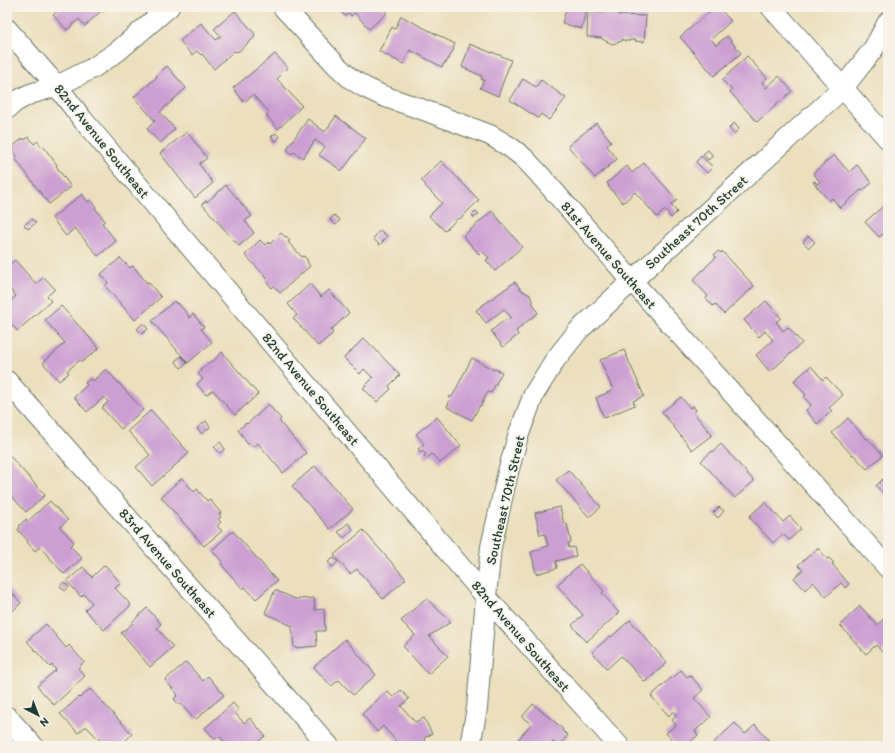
<svg xmlns="http://www.w3.org/2000/svg" width="895" height="753" viewBox="0 0 895 753" font-family="Itim,sans-serif">
	<rect width="100%" height="100%" fill="#f7f3e8"/>
	<filter id="ink" filterUnits="userSpaceOnUse"><feTurbulence type="fractalNoise" baseFrequency=".025" numOctaves="2"/><feDisplacementMap in="SourceGraphic" scale="8" xChannelSelector="R" yChannelSelector="G"/><feConvolveMatrix kernelMatrix="1 2 1 2 8 2 1 2 1" color-interpolation-filters="sRGB"/></filter>
	<filter id="wash" filterUnits="userSpaceOnUse"><feTurbulence type="fractalNoise" baseFrequency=".012" numOctaves="4" result="noise"/><feDisplacementMap in="SourceGraphic" scale="16" xChannelSelector="R" yChannelSelector="G"/><feGaussianBlur stdDeviation="0.9" result="paint"/><feColorMatrix in="noise" values="0 0 0 0 0 0 0 0 0 0 0 0 0 0 0 0 0 1.4 0 .05"/><feComposite in="paint" operator="in"/></filter>
	<g filter="url(#wash)">
		<rect width="100%" height="100%" fill="#ecdfbd"/>
		<g id="blocks">
			<path fill="#cc9fd3" d="M63 7H108L103 12 102 10 85 26 79 19 67 30 53 15Z
				M336 7H382L387 13 369 29 355 13 351 16 349 13 345 16Z
				M567 7H584L587 8 581 29 562 23Z
				M715 7H718L731 21 711 39 716 45 727 36 741 53 714 76 680 37Z
				M235 11 255 34 254 35 255 37 238 52 237 51 235 52 234 51 214 69 202 54 201 55 197 51 192 55 180 41 201 23 216 40 221 36 214 29Z
				M604 11 619 12 618 15 646 16 644 42 635 41 636 40H630V41H625L622 39V41L612 44 602 39V38L587 37 588 12 604 13Z
				M401 16 455 44 453 48 454 49 446 63 445 62 442 67 410 50 403 64 379 51 392 27 395 29Z
				M470 44 492 53V52L511 60 498 96 480 88 484 80 481 79 482 76 462 67Z
				M275 54 288 68 277 79 302 106 278 129 266 115 269 112 253 95 244 102 233 88Z
				M747 56 767 78 762 82 766 88 779 76 792 91 757 122 730 92 732 90 722 80Z
				M167 66 186 88 160 112 175 129 160 143 147 129 155 121 134 97 157 77 156 76Z
				M523 79 536 87 541 80 566 98 549 120 541 114 538 118 510 100Z
				M336 116 366 138 342 171 319 155 325 147 315 140 303 158 294 152 292 154 287 150 289 147H288L308 119 325 132Z
				M596 123 611 141 607 146 617 159 595 178 568 146Z
				M734 123 739 129 734 134 729 128Z
				M187 132 207 158 199 164 213 183 195 198 160 153Z
				M275 133 280 137 275 142 271 137Z
				M29 137 34 144 38 141 41 147 43 146 57 165 56 166 71 187 49 204 15 158 17 156 11 148 23 138 24 140Z
				M708 150 713 156 708 160 703 154Z
				M834 155 849 172 857 165 872 183 862 191 861 190 840 208 832 198 829 201 813 182 815 181 817 184 820 182 813 173Z
				M701 156 713 167 707 173 696 162Z
				M441 161 479 200 460 219 458 218 445 231 429 216 442 203 425 186 426 185 421 180Z
				M644 163 677 200 671 205 677 212 671 218 665 210 657 217 635 192 623 203 608 186 609 185 607 183 627 166 632 173Z
				M226 185 252 216 245 221 254 233 239 246 202 204 206 201 207 202Z
				M82 194 88 202 91 200 96 207 95 208 105 221 102 223 116 241 98 256 75 228 66 236 52 218Z
				M888 202V240L883 234 879 237 865 222Z
				M476 211 479 214 474 218 472 215Z
				M492 211 522 247 495 271 486 260 489 258 482 251 479 254 463 236Z
				M334 215 340 220 336 225 330 220Z
				M32 219 36 223 28 229 24 225Z
				M380 230 387 236 380 245 373 239Z
				M281 233 285 237 286 236 290 241 288 242 302 257 304 256 308 261 307 262 310 266 280 293 274 286 272 288 265 280 267 278 245 255 260 240 265 245 268 242 270 244Z
				M808 236 815 242 809 248 803 242Z
				M718 251 721 253 722 251 754 286 724 314 715 304 713 306 706 298 708 296 693 280 716 257 714 255Z
				M120 258 130 268 133 266 147 283 148 282 161 297 135 320 105 286 108 283 101 274Z
				M15 260 36 284 44 277 55 289 47 296 51 301 17 331 7 319V304L16 296 7 286V266Z
				M515 282 521 290 530 295 534 306 538 313 520 327H521L516 331 518 335 503 347 491 331 506 319 507 320 511 317 504 309 486 323 476 310Z
				M310 284 321 297 329 290 349 313 331 330 333 333 318 346 293 318 297 315 288 304Z
				M174 301 176 304 178 303 189 316 188 317 189 318 193 314 204 327 201 329 212 342 188 363 152 321Z
				M766 301 781 318 776 322 783 331 788 327 802 343 770 372 756 355 773 340 765 331 759 337 744 320Z
				M61 306 99 348 82 362 80 360 67 371 69 373 59 381 43 363 65 343 45 320Z
				M143 323 148 329 142 334 137 329Z
				M364 338 400 375 389 386 391 389 377 402 363 388 373 378 364 369 360 374 344 358Z
				M624 350 644 396 633 401 635 405 604 418 596 398 613 390 600 360Z
				M222 352 258 394 235 415 213 390 206 395 197 384 203 379 198 374 201 371 200 370 211 361H213Z
				M181 356 187 363 181 368 175 361Z
				M472 358 494 370 495 369 502 372 491 393 488 392 487 393 481 406 480 405 472 420 447 407 450 400 449 399 450 396 452 397Z
				M811 366 823 380 826 377 843 395 829 408 832 411 817 424 806 410 811 405 804 397 806 395 794 381Z
				M106 369 143 410 121 429 102 408 108 402 104 397 87 412 74 397 87 385 85 383 91 378 93 381Z
				M681 397 690 408 693 406 696 410 694 413 712 435 692 450 662 412Z
				M268 404 281 419 279 421 306 453 283 473 258 443 253 447 250 444H248L245 441V439L238 430 246 423 247 424 264 409H263Z
				M151 410 189 453 152 486 136 467 150 455 128 431Z
				M437 417 461 446 440 463 432 454 426 459 424 456 426 455 422 450 420 452 418 449 424 444 416 434Z
				M848 418 866 439 867 438 883 455 867 469 853 454 852 455 832 433Z
				M206 421 210 427 202 434 197 428Z
				M220 442 225 449 220 453 214 447Z
				M721 444 754 481 735 498 701 461 712 451 713 452Z
				M7 453 45 495 26 512 7 491Z
				M315 466 353 509 330 529 292 486Z
				M568 470 601 507 589 517 556 480Z
				M888 474V498L876 486Z
				M182 478 194 492 197 489 207 501 209 499 221 513 219 514 221 517 218 519 221 522 217 526 222 531 204 546 161 497Z
				M50 501 68 520 60 527 74 542 70 546 82 558 64 574 40 547 35 551 27 542 28 541 18 530 20 527 19 526 26 519 28 521Z
				M765 502 783 522 790 516 801 529 789 540 783 534 773 543 749 517Z
				M560 507 564 524H567L571 542 568 543 569 548 574 547 576 556 556 561 557 568 536 574 531 552 548 546 545 534 540 535 535 513Z
				M719 507 724 511 718 518 713 513Z
				M348 523 353 529 344 538 338 532Z
				M363 530 406 579 383 599 357 569 350 574 334 555Z
				M233 531 277 581 256 599 245 587 243 589 221 564 223 563 212 550Z
				M818 548 827 559 829 558 834 563 832 564 849 584 845 588 841 583 826 597 813 582 805 590 794 578 803 570 798 565Z
				M334 558 338 562 332 567 328 562Z
				M580 564 604 591 602 593 619 613 586 642 572 625 583 615 557 585Z
				M105 565 121 583 115 588 131 605 104 630 85 610 92 603 84 594 81 597 67 581 83 567 92 577Z
				M64 582 69 587 65 591 60 586Z
				M7 587 21 603 7 616Z
				M275 590 295 599 314 598 315 610 324 609 325 631H316L317 646 294 648 292 626 265 613Z
				M426 598 451 622 429 636 448 656 428 674 403 646 415 635 401 621Z
				M860 606 877 625 884 619 888 624V646L882 652 876 645 866 654 840 625Z
				M147 608 161 624 157 628 173 647 150 667 121 633 133 623 132 622Z
				M630 620 667 663 645 682 621 656 607 669 592 652 610 636 611 637Z
				M46 624 66 648 69 645 84 662 78 668 85 676 54 705 37 686 56 670 52 665 50 667 27 641Z
				M345 639 376 675 353 695 339 680 331 686 314 667Z
				M186 662 203 681 208 676 224 695 195 720 180 703 179 705 174 699 178 695 165 680Z
				M681 670 687 677 690 675 703 690 694 698 711 717 695 731 698 735 686 746H677L666 733 676 725 672 720 677 716 673 711 669 716 651 696 673 676 674 677Z
				M90 689 132 734 120 746H105L86 726 78 733 60 714 79 697 80 698Z
				M401 690 409 699 401 706 415 722 424 718 432 734 424 738 426 746H398L396 741 383 726 377 732 362 714 387 691 393 697Z
				M233 703 239 710 235 713 244 723 250 718 265 736 259 741 263 746H229L219 736 215 739 205 728Z
				M533 704 563 729 562 731 568 735 559 746 553 742 550 746H513L531 724 522 717Z
				M735 723 745 734 755 725 774 746H710Z"/>
		</g>
	</g>
	<g filter="url(#ink)">
		<use href="#blocks" fill-opacity="0" stroke="#677664" stroke-width="1"/>
		<g fill="none" stroke-linecap="round" stroke-linejoin="round">
			<defs>
				<path id="street" d="M283 7 337 66 350 78 364 87 383 96 421 109 490 135 510 147 524 158 539 174 632 281 888 568
					M771 7 888 139
					M7 29 57 86 83 120 486 597 619 746
					M7 109 15 102 30 94 57 86 93 68 118 51 169 7
					M7 381 329 746
					M470 746 477 708 486 597 491 547 508 472 518 436 534 394 555 360 578 331 632 281 843 88 874 48 888 22"/>
				<path id="secondary" d="M7 718 32 746"/>
			</defs>
			<use href="#street" stroke="#677664" stroke-width="22"/>
			<use href="#secondary" stroke="#677664" stroke-width="24"/>
			<use href="#street" stroke="#fff" stroke-width="20"/>
			<use href="#secondary" stroke="#fff" stroke-width="22"/>
		</g>
	</g>
	<g text-anchor="middle" stroke-width="3.5" stroke-linejoin="round" paint-order="stroke">
		<g font-size="14" fill="#1f3d34" stroke="#f7f3e8">
			<text transform="translate(102 141) rotate(51)" y="5">82nd Avenue Southeast</text>
			<text transform="translate(696 222) rotate(-42)" y="5">Southeast 70th Street</text>
			<text transform="translate(609 255) rotate(49)" y="5">81st Avenue Southeast</text>
			<text transform="translate(311 389) rotate(50)" y="5">82nd Avenue Southeast</text>
			<text transform="translate(505 500) rotate(-77)" y="5">Southeast 70th Street</text>
			<text transform="translate(168 563) rotate(49)" y="5">83rd Avenue Southeast</text>
			<text transform="translate(521 636) rotate(49)" y="5">82nd Avenue Southeast</text>
		</g>
	</g>
	<rect width="895" height="753" fill="none" stroke="#f7f3e8" stroke-width="24"/>
	<g transform="translate(38 715) rotate(138)" stroke="#f7f3e8" stroke-width="3" paint-order="stroke">
	<path d="M0-3L7 15L0 10L-7 15Z" fill="#1f3d34"/>
	<text y="-6" font-size="11" font-weight="bold" text-anchor="middle" fill="#1f3d34">N</text>
	</g>
</svg>
